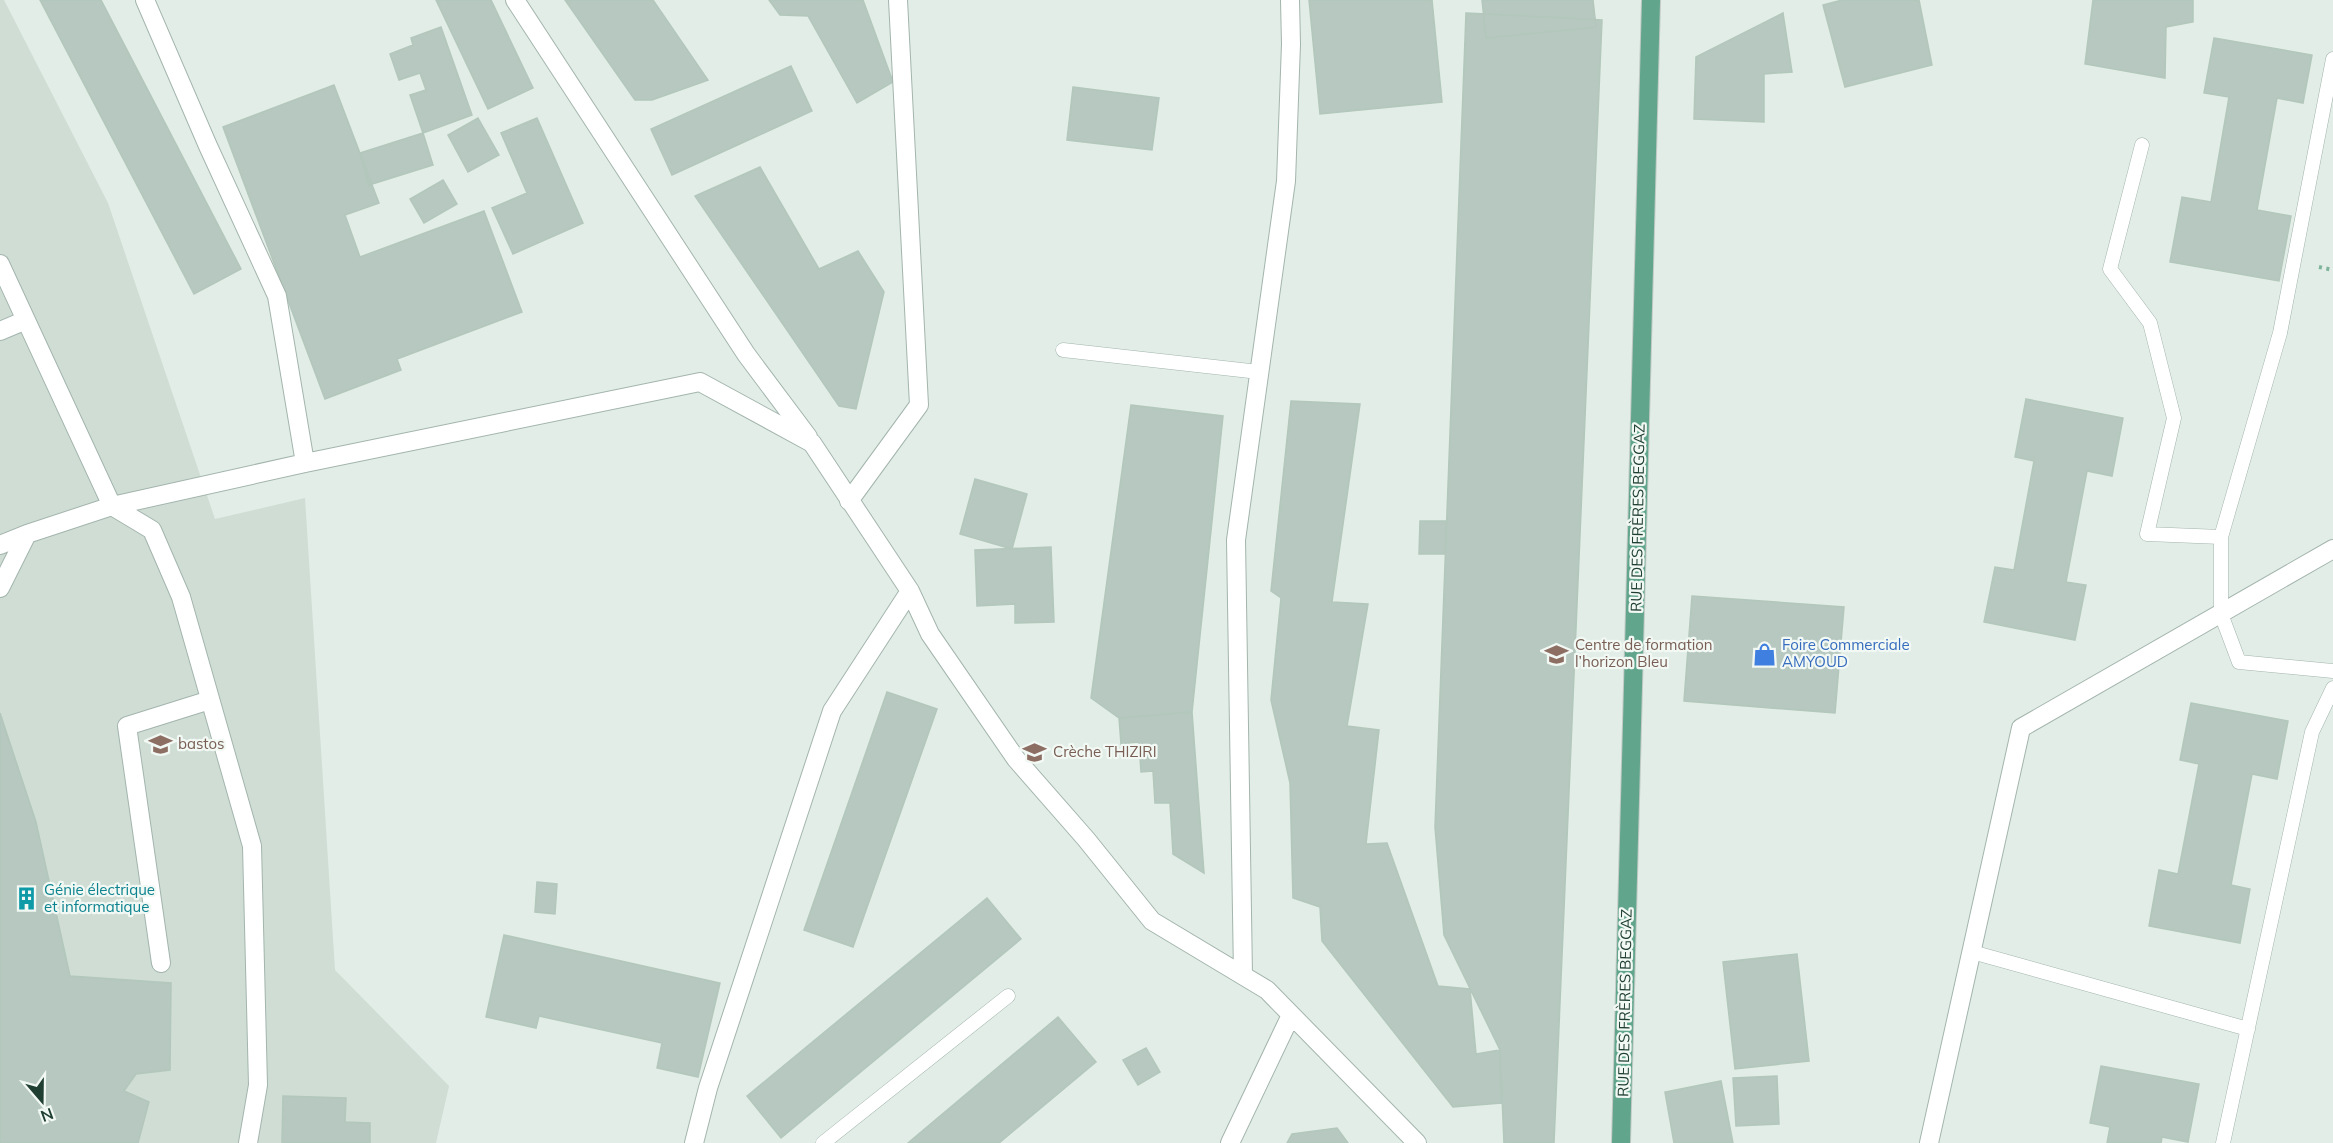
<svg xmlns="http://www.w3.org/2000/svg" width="2333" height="1143" viewBox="0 0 2333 1143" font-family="Mulish,sans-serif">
	<rect width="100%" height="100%" fill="#e1ede6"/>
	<path fill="#cfddd5" d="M0 0H4L108 203 215 519 305 498 335 970 449 1086 436 1143H0Z"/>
	<path fill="#b6c8bf" stroke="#b3c7bc" stroke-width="1.5" d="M40 0H101L241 269 194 294Z
		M436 0H491L533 88 488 109Z
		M565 0H653L708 80 652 100H635Z
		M769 0H863L893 82 857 103 808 16 780 15Z
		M1309 0H1432L1442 102 1320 114Z
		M1482 0H1593L1596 27 1486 38Z
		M1842 0H1919L1932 65 1845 87 1823 5Z
		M2093 0H2193V22L2166 27 2165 78 2085 64Z
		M1466 13 1602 20 1554 1143H1504L1500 1050 1444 935 1435 827Z
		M1783 13 1792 72 1764 74V122L1694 119 1696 57Z
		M441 27 472 115 423 133 410 95 426 90 420 73 399 80 390 54 413 45 411 38Z
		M2214 38 2312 55 2303 103 2277 98 2257 210 2291 216 2279 281 2170 262 2182 197 2211 202 2229 97 2204 93Z
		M791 66 812 111 672 175 651 129Z
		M334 85 379 203 345 215 360 257 484 211 522 312 397 359 401 370 325 399 223 127Z
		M1073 87 1159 98 1152 150 1067 140Z
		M478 118 499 155 468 172 448 135Z
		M537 118 583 223 513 254 492 208 527 193 501 133Z
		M423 133 433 165 369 185 360 153Z
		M760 167 819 269 858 251 884 292 856 409 839 406 695 196Z
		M443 180 457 204 424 223 410 199Z
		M2026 399 2123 418 2112 476 2087 471 2066 582 2086 585 2075 640 1984 622 1995 567 2014 570 2034 461 2015 457Z
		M1291 401 1360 404 1332 602 1368 604 1347 726 1379 730 1366 844 1387 843 1438 986 1470 989 1476 1054 1500 1050 1501 1103 1453 1107 1322 941 1320 907 1293 898 1290 783 1271 700 1281 598 1271 591Z
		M1131 405 1223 416 1192 712 1119 718 1091 698Z
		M975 479 1027 494 1012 549 960 534Z
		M1420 521H1446L1445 554H1419Z
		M1051 547 1054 622 1015 623V604L977 606 975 550Z
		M1692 596 1844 607 1835 713 1684 701Z
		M887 692 937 709 853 947 804 930Z
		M2191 703 2288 721 2277 779 2252 774 2231 885 2250 889 2240 943 2149 926 2159 870 2178 874 2199 764 2180 760Z
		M1192 712 1204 873 1173 854 1170 803H1155L1153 771 1141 772 1139 742 1121 744 1119 718Z
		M0 713 36 822 70 976 171 983 170 1070 136 1074 124 1091 149 1102 138 1143H0Z
		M537 882 557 884 555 914 535 912Z
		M987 898 1021 939 781 1138 747 1096Z
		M504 935 720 983 698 1077 657 1068 662 1043 539 1016 536 1028 486 1017Z
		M1797 954 1809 1061 1735 1069 1723 962Z
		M1058 1017 1096 1062 999 1143H908Z
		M1146 1048 1160 1072 1138 1085 1123 1060Z
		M2101 1066 2199 1084 2188 1142 2162 1137 2161 1143H2107L2110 1127 2090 1123Z
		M1777 1076 1779 1124 1736 1126 1733 1078Z
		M1721 1081 1733 1143H1674L1665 1092Z
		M283 1096 346 1098 345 1122 370 1123V1143H282Z
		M1337 1128 1348 1143H1287L1292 1134Z"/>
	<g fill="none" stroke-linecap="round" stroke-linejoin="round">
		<defs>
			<path id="service" d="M2142 145 2110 269 2150 323 2174 418 2147 534 2221 537V614L2239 662 2333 671
				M1063 350 1259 372
				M2221 537 2280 333 2333 59
				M1972 952 2248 1029
				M823 1143 1008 996
				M2223 1143 2312 732 2333 688"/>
			<path id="minor" d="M145 0 208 146 277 296 305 463
				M515 0 746 354 808 437
				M0 264 112 506 305 463 700 382 812 443 910 591 930 634 1016 759 1086 839 1152 921 1267 990 1417 1143
				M0 331 26 320
				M849 501 919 405 898 0
				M0 545 27 534 112 506 152 530 181 597 252 846 258 1085 248 1143
				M0 588 27 534
				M161 963 127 726 210 700
				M1243 975 1236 540 1286 181 1291 44 1290 0
				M694 1143 708 1088 832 711 910 591
				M1230 1143 1291 1015
				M1929 1143 2021 728 2333 549"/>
			<path id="primary" d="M1621 1143 1651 0"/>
		</defs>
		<use href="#service" stroke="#a3b5ad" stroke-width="15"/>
		<use href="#minor" stroke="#a3b5ad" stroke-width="20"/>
		<use href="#primary" stroke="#c1c9c6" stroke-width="20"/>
		<path stroke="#7eb39c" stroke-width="4" stroke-dasharray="3 4.5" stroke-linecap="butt" d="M2319 267 2333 270"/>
		<use href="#service" stroke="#fff" stroke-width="14"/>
		<use href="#minor" stroke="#fff" stroke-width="18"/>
		<use href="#primary" stroke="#61a68c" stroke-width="18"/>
	</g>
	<defs>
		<symbol id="university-bare" viewBox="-9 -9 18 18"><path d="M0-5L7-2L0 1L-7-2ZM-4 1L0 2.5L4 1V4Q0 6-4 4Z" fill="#8d6e63" stroke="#f2f9f4" stroke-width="2.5" paint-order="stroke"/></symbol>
		<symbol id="shop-bare" viewBox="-9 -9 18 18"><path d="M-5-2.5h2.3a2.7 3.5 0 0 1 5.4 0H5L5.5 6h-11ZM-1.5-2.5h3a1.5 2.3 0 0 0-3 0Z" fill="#3f7fe0" stroke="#f2f9f4" stroke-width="2.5" paint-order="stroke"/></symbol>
		<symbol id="school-bare" viewBox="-9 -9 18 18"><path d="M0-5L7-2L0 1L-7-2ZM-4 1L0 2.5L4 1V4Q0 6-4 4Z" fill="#8d6e63" stroke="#f2f9f4" stroke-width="2.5" paint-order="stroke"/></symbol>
		<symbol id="building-bare" viewBox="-9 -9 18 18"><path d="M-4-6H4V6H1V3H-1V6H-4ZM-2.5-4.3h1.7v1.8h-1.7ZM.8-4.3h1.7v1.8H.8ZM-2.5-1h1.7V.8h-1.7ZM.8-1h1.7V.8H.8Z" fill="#0f9aa8" stroke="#f2f9f4" stroke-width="2.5" paint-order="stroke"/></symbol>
	</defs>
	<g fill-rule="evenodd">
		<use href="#university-bare" x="1540" y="638" width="33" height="33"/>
		<use href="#shop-bare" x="1748" y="638" width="33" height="33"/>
		<use href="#university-bare" x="144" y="728" width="33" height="33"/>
		<use href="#school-bare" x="1018" y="736" width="33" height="33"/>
		<use href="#building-bare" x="10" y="882" width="33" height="33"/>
	</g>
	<g text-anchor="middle" stroke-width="4.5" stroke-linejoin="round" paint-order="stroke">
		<g font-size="15" fill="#203f33" stroke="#f2f9f4">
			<text transform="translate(1638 518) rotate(-89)" y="5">RUE DES FRÈRES BEGGAZ</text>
			<text transform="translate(1625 1003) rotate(-89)" y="5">RUE DES FRÈRES BEGGAZ</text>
		</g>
		<g font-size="15" fill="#785e54" stroke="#f2f9f4" text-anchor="start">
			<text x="1575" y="650">Centre de formation<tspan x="1575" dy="17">l’horizon Bleu</tspan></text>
			<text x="178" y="749">bastos</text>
			<text x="1053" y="757">Crèche THIZIRI</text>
		</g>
		<g font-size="15" fill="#366cbe" stroke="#f2f9f4" text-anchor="start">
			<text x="1782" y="650">Foire Commerciale<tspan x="1782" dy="17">AMYOUD</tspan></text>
		</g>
		<g font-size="15" fill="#0d838f" stroke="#f2f9f4" text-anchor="start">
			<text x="44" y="895">Génie électrique<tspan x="44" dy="17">et informatique</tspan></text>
		</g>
	</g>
	<g transform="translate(42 1101) rotate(160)" stroke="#f2f9f4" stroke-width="4.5" paint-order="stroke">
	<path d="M0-4.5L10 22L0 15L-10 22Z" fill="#203f33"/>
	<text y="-9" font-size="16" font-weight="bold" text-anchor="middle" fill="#203f33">N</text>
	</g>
</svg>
